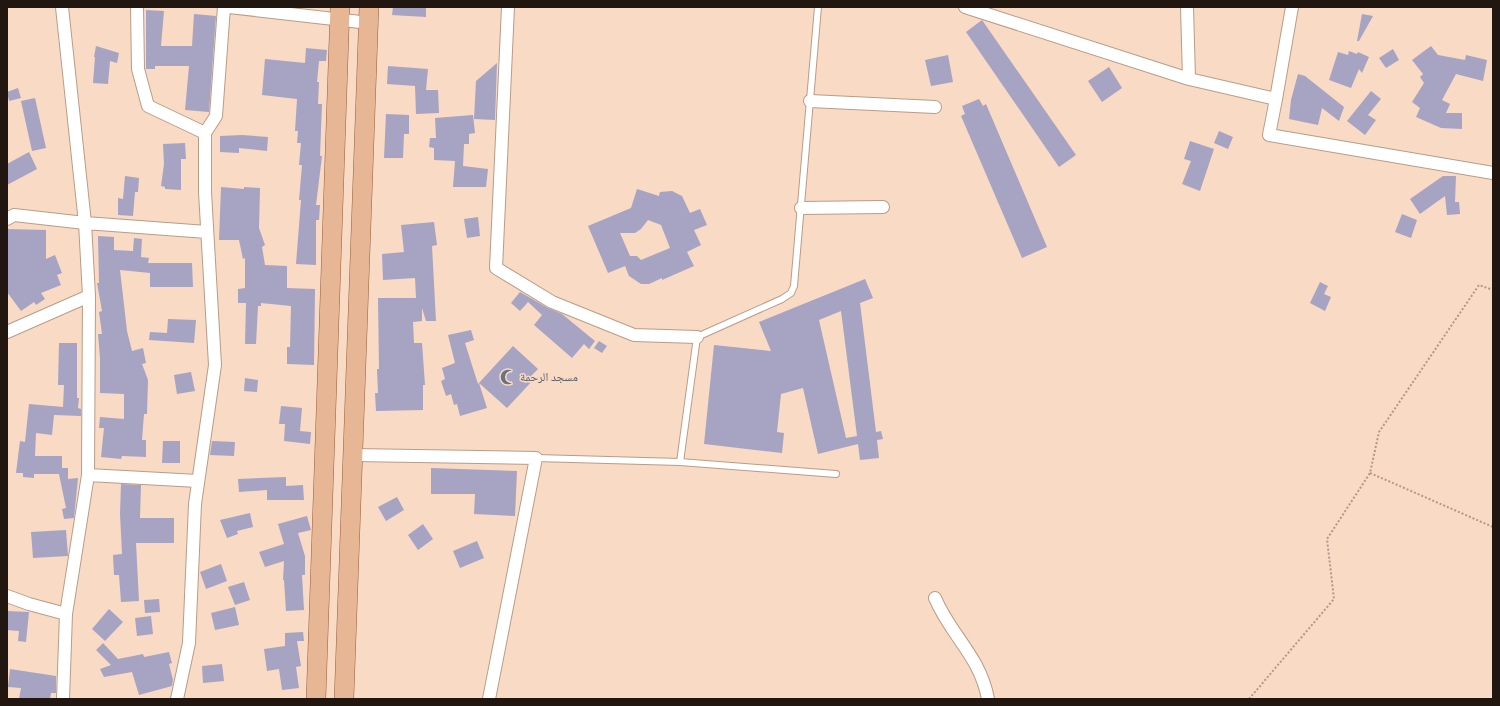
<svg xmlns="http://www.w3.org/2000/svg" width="1500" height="706" viewBox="0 0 1500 706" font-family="'Exo 2','Noto Naskh Arabic',sans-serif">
	<rect width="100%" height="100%" fill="#f8dac5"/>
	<path fill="#a7a3c2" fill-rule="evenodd" d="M393 7H426V17L392 15Z
		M146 10 164 11 161 46H192L194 14 216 16 209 112 185 110 189 66H155V69H146Z
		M1362 14 1373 16 1359 41H1357Z
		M982 20 1076 155 1059 167 966 32Z
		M96 46 119 53 117 63 110 61 108 84 93 83 95 57H94Z
		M1431 46 1438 55 1465 60 1466 55 1487 60 1483 81 1456 74 1442 100 1450 104 1446 113H1462V129L1441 128 1416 117 1420 108 1412 102 1424 83 1420 77 1423 74 1412 60Z
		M306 48 327 50 326 61H319L317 82H319L318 104H322L320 156H322L316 205H320L319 220H316V265L296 264 301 200H299L302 165H299L301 143H297L298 131H295L297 99 262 95 265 59 305 63Z
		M1393 49 1399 60 1386 68 1379 58Z
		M1349 51 1357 54 1358 52 1369 57 1362 73 1359 69 1351 88 1329 80 1338 52 1348 55Z
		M948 55 953 82 931 86 925 60Z
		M497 63 495 120 474 119 476 81Z
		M388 66 428 69 426 90H438L439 113 416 114 415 86 387 84Z
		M1109 67 1122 88 1102 102 1088 81Z
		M1298 74 1305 76 1344 107 1339 121 1322 108 1318 125 1289 119 1291 100Z
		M18 88 21 98 9 101 7 92Z
		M1371 91 1381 99 1368 115 1376 120 1365 135 1347 121Z
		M35 98 46 148 32 151 21 101Z
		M979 99 983 106 986 104 1047 247 1022 258 961 116 965 114 962 106Z
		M386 114 409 115V134H404L403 158H384Z
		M473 115 475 133 469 134V144H464L463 166 488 169 486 187H453L455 161 434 160V148L429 147 430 138H436L435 118Z
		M1219 131 1233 137 1228 149 1214 143Z
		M242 135 268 137 267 151 239 148V153L220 152V136Z
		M1190 141 1214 149 1200 191 1182 184 1191 161 1184 159Z
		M185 143 186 159H181V190L165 189V187L161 186 164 164 163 144Z
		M29 152 37 169 7 185V164Z
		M125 176 139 178 138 192H135L133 216 118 215V198L123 199Z
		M1443 176H1456L1455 202H1459L1460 214 1447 215 1445 196 1420 214 1410 199Z
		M221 187 244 189V187L260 188 259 228 265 245 262 247 265 265 287 266V288L315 289 314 365 287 364V347H290L291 306 261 303V306H258L256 344H245L246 303H238V289L245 288V258L243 259 239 240H219Z
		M637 189 659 196 660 192 672 191 682 196 690 213 700 209 707 225 694 230 701 245 687 252 694 266 662 280V278L649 284H641L629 276 625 266 608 273 588 226 631 208ZM648 220 661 225 670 248 641 260 637 256H630L620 233H635L641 229Z
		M1402 214 1417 220 1411 238 1395 232Z
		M478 217 480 236 467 238 464 219Z
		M434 222 437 245 432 246 436 321H426L422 308V321L413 322 414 343H422L425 385H423V410L376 411 375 393H378L377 369H379L378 298H416L415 278 383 280 382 254 404 252 401 225Z
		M7 229 46 230V259L55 255 62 273 57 275 61 285 41 293 45 299 36 305 34 302 21 311 7 292Z
		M98 236 114 237V250L133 251 134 238 142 239 141 257 149 258 148 263H192L193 287H150V273L120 270 127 331 132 351 143 348 146 363 142 364 148 380 147 414H144L142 440H146V457L122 456 121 459 101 457 104 428H99L100 417 124 419V394L100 393V358L98 334H102L99 312 102 311 97 283H99Z
		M865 279 873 298 860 303 876 432 881 431 883 439 877 440 879 458 860 460 858 444 818 454 803 388 781 394 777 432 784 433 782 453 704 444 714 345 771 351 759 322ZM841 311 857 436 846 438 819 320Z
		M1320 282 1328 286 1324 294 1331 297 1325 311 1310 303Z
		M520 292 548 308 562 314 595 341 589 349 584 344 572 358 534 325 542 315 528 302 520 311 511 303Z
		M168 319 196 320 194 343 149 340 150 332 167 333Z
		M471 330 474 340 465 343 478 384 513 346 538 369 531 376 534 379 507 408 479 383 487 408 460 416 457 404 454 405 451 394 446 396 441 381 445 379 442 368 455 363 448 335Z
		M599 341 607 346 602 353 594 348Z
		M59 343H77V398H79L78 408 81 409V416L54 415 52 435 36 433 35 456H62V468H68V479L78 478 74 518 64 519 62 509 66 508 59 474H34V478L23 477V473H16L20 441 25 442 29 404 63 407 64 385H58Z
		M191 372 195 391 177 394 174 375Z
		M245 378 258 380 257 392 244 391Z
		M281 406 302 408 300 431 311 432 310 444 284 441 285 424H279Z
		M163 441H180V463H162Z
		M212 441 235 442 234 456 210 455Z
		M431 468 517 471 515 516 474 514 475 494H431Z
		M286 477V486L303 485 304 500H267V490L239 492 238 479Z
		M121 484 141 485 140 518H174V543H136L139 601 121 602 119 575H114L113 555 122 554 120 514Z
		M397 497 404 510 386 521 378 507Z
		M250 513 253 527 237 531 238 534 227 538 220 520Z
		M307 516 311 530 298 533 305 556V575H302L304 610 286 611 284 580H283L284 561 265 567 259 552 284 544 278 524Z
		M423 524 433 539 418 550 408 535Z
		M66 530 68 556 33 558 31 532Z
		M477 541 484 558 460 568 453 551Z
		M221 564 227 581 206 589 200 572Z
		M244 582 250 600 235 605 228 587Z
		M159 599 160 612 145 613 144 600Z
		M235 607 239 625 215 630 211 613Z
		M109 609 123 622 105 641 92 629Z
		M7 611 29 612 26 642 18 641 19 631 7 630Z
		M151 616 153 634 137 636 135 618Z
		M303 632 304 641H297L301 666 296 667 299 688 282 690 279 669 267 671 264 649 285 646V633Z
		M103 643 118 659 143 654 144 657 169 652 172 663 169 664 173 680 172 686 139 695 132 672 104 677 100 669 111 665 96 650Z
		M222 664 224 681 203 683 202 666Z
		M10 669 56 676V693H51L50 699H19L21 688 8 687Z"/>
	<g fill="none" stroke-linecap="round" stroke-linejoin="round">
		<defs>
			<path id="lane" d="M536 458 680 462 836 474
				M680 462 697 337 782 299 791 293 794 286 818 7"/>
			<path id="street" d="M62 7 85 223 89 296 88 475 66 614 63 699
				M137 7 138 69 148 106 205 133V192L215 365 195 504 189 643 177 699
				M229 7 369 23
				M508 7 496 268 552 302 634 335 697 337
				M965 7 1189 79 1276 99 1292 7
				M1187 7 1189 79
				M1276 99 1269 135 1493 173
				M810 101 935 107
				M205 133 216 116 224 7
				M801 208 883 207
				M7 219 14 215 85 223 207 232
				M7 332 89 296
				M353 455 536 458 489 699
				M88 475 198 481
				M7 596 29 604 66 614
				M935 598C951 636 980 656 988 699"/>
			<path id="primary" d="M316 699 340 7
				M344 699 369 7"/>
		</defs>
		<use href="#lane" stroke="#b99c88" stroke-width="8"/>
		<use href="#street" stroke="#b99c88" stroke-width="14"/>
		<use href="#primary" stroke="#985e39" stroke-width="20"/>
		<path stroke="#b19989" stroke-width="2" stroke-dasharray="2 2" stroke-linecap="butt" d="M1370 473 1493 527
			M1249 699 1334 599 1327 539 1370 473 1379 432 1479 285 1493 290"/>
		<use href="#lane" stroke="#fff" stroke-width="6"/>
		<use href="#street" stroke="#fff" stroke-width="12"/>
		<use href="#primary" stroke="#e7b695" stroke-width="19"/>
	</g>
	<defs>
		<symbol id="mosque-bare" viewBox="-9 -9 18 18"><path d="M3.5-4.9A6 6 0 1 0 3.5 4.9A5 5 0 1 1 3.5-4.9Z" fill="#6b7280" stroke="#f8dac5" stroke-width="2.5" paint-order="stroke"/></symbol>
	</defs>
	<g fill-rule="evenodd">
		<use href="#mosque-bare" x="497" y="366" width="22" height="22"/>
	</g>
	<g text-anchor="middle" stroke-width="3" stroke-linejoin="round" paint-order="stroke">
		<g font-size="12" fill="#5b616d" stroke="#f8dac5" text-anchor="start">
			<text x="520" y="381">مسجد الرحمة</text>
		</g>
	</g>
	<rect width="1500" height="706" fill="none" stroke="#221710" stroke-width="16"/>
</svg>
